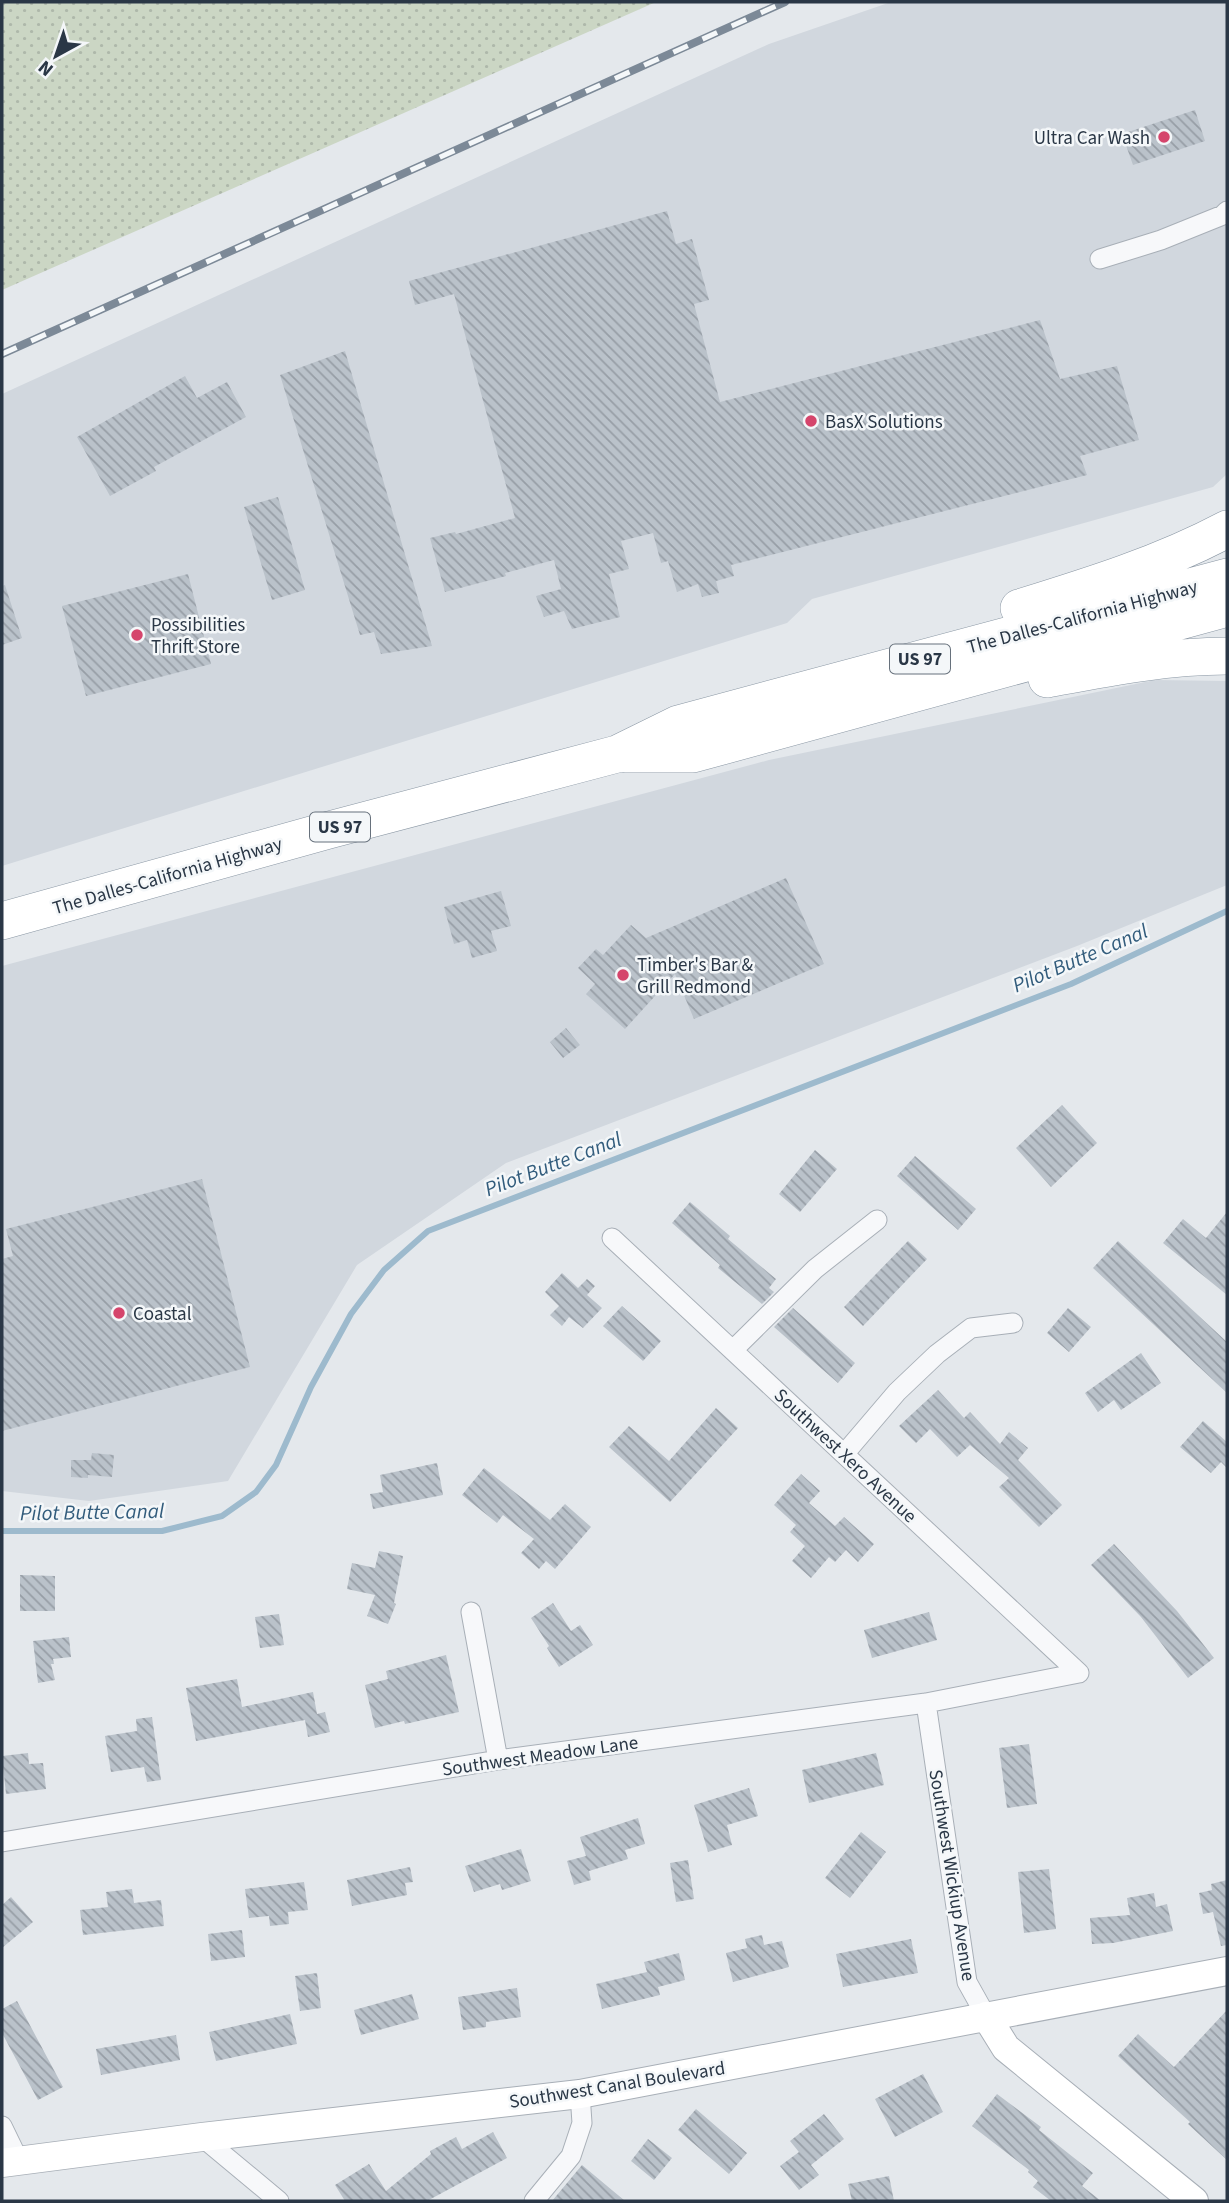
<svg xmlns="http://www.w3.org/2000/svg" width="1229" height="2203" viewBox="0 0 1229 2203" font-family="'Source Sans 3',sans-serif">
	<defs>
		<pattern id="grass-dots" width="8" height="8" patternUnits="userSpaceOnUse" patternTransform="scale(1.75)"><rect width="8" height="8" fill="#cbd6c4"/><path d="M2 2h.1M6 6h.1" fill="none" stroke="#aeb8aa" stroke-width="1.8" stroke-linecap="round"/></pattern>
		<pattern id="building-back-hatch" width="6" height="6" patternUnits="userSpaceOnUse" patternTransform="scale(1.75)"><rect width="6" height="6" fill="#bac2ca"/><path d="M-1 5l2 2M0 0l6 6M5-1l2 2" fill="none" stroke="#979ea6"/></pattern>
	</defs>
	<rect width="100%" height="100%" fill="#e4e8ec"/>
	<path fill="#d1d7de" d="M891 2H1227V474L1213 487 812 599 787 623 2 866V394L769 44Z
		M1155 680 1227 681V885L1077 946 506 1163 357 1265 228 1481 89 1501 2 1491V966L769 760Z"/>
	<path fill="url(#grass-dots)" d="M2 2H656L2 290Z"/>
	<g fill="none" stroke-linecap="round" stroke-linejoin="round">
		<path stroke="#9dbacd" stroke-width="6" d="M2 1531H162L222 1516 256 1492 276 1465 311 1387 351 1314 384 1270 428 1231 1071 984 1227 911"/>
	</g>
	<path fill="url(#building-back-hatch)" d="M1195 110 1205 141 1133 165 1122 134Z
		M667 211 676 244 692 239 709 300 694 304 720 402 1040 320 1060 379 1117 366 1139 440 1080 456 1087 475 731 565 734 576 716 581 719 593 702 597 698 584 677 592 668 561 661 563 653 533 621 541 629 569 609 574 620 617 572 629 564 611 544 617 536 596 561 589 554 560 505 573 506 576 445 592 430 538 455 532 456 534 515 518 454 294 415 305 409 281Z
		M345 351 432 646 381 654 374 632 360 635 280 375Z
		M185 376 197 398 227 382 246 417 154 467 156 471 110 496 77 437Z
		M278 497 305 590 272 600 244 507Z
		M188 574 211 664 86 696 62 606Z
		M5 585 22 638 2 645V586Z
		M786 878 824 964 694 1019 675 974 625 1029 586 994 595 984 578 968 596 949 603 955 631 925 646 938Z
		M501 891 511 926 491 931 497 951 472 958 467 940 454 944 444 907Z
		M566 1028 580 1045 563 1058 550 1042Z
		M1062 1105 1097 1143 1051 1187 1016 1148Z
		M815 1150 837 1169 800 1212 779 1194Z
		M915 1156 976 1209 958 1230 897 1176Z
		M202 1179 250 1367 2 1431V1259L13 1256 6 1229Z
		M690 1202 730 1236 728 1239 776 1279 769 1288 774 1292 762 1304 718 1268 720 1265 672 1223Z
		M1227 1212V1295L1163 1243 1183 1219 1206 1238Z
		M908 1241 927 1259 863 1326 844 1307Z
		M1118 1241 1227 1342V1393L1093 1268Z
		M562 1273 578 1288 587 1279 595 1286 587 1295 602 1308 583 1328 569 1317 562 1326 550 1315 559 1306 545 1292Z
		M622 1306 661 1341 643 1361 603 1326Z
		M793 1308 855 1363 838 1383 774 1327Z
		M1068 1308 1091 1327 1069 1352 1047 1333Z
		M1141 1353 1161 1383 1121 1410 1114 1400 1098 1412 1085 1393Z
		M938 1390 964 1418 970 1412 1000 1444 1009 1432 1028 1448 1018 1460 1062 1505 1039 1527 999 1487 1009 1478 970 1445 957 1457 930 1429 916 1443 899 1426Z
		M716 1408 738 1428 670 1502 609 1447 629 1426 669 1461Z
		M1203 1421 1227 1442V1468L1221 1462 1211 1473 1180 1447Z
		M92 1453 114 1455 112 1477 88 1475V1478L71 1477V1460H91Z
		M437 1463 443 1495 373 1509 370 1494 383 1492 380 1475Z
		M484 1468 550 1520 565 1504 591 1527 555 1569 546 1561 539 1569 521 1553 534 1539 503 1515 497 1523 462 1495Z
		M801 1474 820 1491 809 1503 835 1526 844 1517 874 1544 858 1562 846 1550 835 1562 829 1557 811 1578 792 1561 805 1546 790 1532 796 1525 774 1505Z
		M1114 1544 1177 1611 1214 1658 1188 1678 1141 1617 1091 1565Z
		M379 1551 403 1556 394 1603 396 1604 388 1624 367 1616 375 1595 347 1589 352 1563 375 1568Z
		M20 1575 55 1576V1611H20Z
		M553 1603 571 1631 580 1625 593 1645 559 1667 547 1648 549 1646 531 1618Z
		M929 1612 937 1640 872 1658 864 1630Z
		M279 1614 284 1645 260 1648 255 1617Z
		M69 1637 71 1657 53 1659 54 1664H51L55 1680 38 1683 33 1641Z
		M446 1655 459 1712 405 1724 404 1721 375 1728 365 1685 388 1679 386 1671Z
		M237 1679 242 1707 313 1692 317 1714 325 1712 330 1732 308 1737 305 1720 196 1741 186 1688Z
		M152 1717 161 1780 147 1782 144 1767 111 1772 105 1736 137 1731 136 1719Z
		M1029 1744 1037 1804 1007 1808 999 1748Z
		M28 1753 29 1764 43 1763 46 1789 6 1794 2 1756Z
		M876 1753 884 1785 809 1803 802 1770Z
		M749 1788 758 1816 727 1825 732 1845 708 1852 694 1805Z
		M638 1818 645 1844 625 1850 628 1859 589 1871 591 1880 574 1885 567 1861 586 1856 580 1837Z
		M861 1832 886 1852 850 1898 825 1878Z
		M521 1849 531 1881 502 1890 500 1884 474 1892 465 1866Z
		M688 1860 694 1899 676 1902 670 1863Z
		M410 1867 413 1882 405 1883 407 1895 352 1906 347 1880Z
		M1049 1869 1056 1929 1024 1933 1018 1872Z
		M1227 1880V1945L1221 1946 1213 1912 1203 1914 1199 1893 1212 1890 1211 1884Z
		M304 1882 308 1910 288 1912 289 1924 270 1926 269 1916 249 1918 245 1889Z
		M132 1889 134 1903 161 1900 164 1926 83 1935 80 1910 108 1907 106 1892Z
		M1154 1893 1156 1907 1167 1904 1173 1931 1113 1943 1092 1944 1090 1918 1130 1915 1127 1898Z
		M11 1897 33 1922 2 1948V1905Z
		M242 1930 245 1957 211 1961 208 1934Z
		M762 1935 764 1945 782 1941 789 1967 733 1982 726 1953 747 1948 745 1939Z
		M911 1939 918 1973 843 1987 836 1954Z
		M679 1953 685 1980 658 1987 660 1995 602 2009 596 1984 647 1972 644 1962Z
		M317 1973 321 2008 300 2011 295 1976Z
		M517 1988 521 2017 486 2022V2027L463 2030 458 1997Z
		M412 1994 419 2019 361 2035 354 2010Z
		M17 2001 63 2087 38 2100 2 2033V2009Z
		M1227 2010V2160L1188 2124 1190 2122 1118 2056 1138 2034 1174 2067Z
		M290 2014 297 2044 216 2061 209 2032Z
		M176 2035 180 2060 101 2075 96 2049Z
		M923 2074 943 2112 895 2137 875 2099Z
		M997 2094 1041 2127 1039 2130 1093 2173 1082 2186 1101 2201H1051L1033 2187 1038 2181 1028 2172 1029 2170 972 2126Z
		M696 2109 747 2153 729 2174 678 2130Z
		M824 2114 844 2139 811 2165 819 2175 799 2190 780 2166 799 2152 790 2141Z
		M493 2132 507 2158 427 2201H345L335 2185 369 2164 386 2191 431 2154 430 2151 456 2137 462 2149Z
		M648 2139 672 2158 654 2180 631 2161Z
		M582 2165 625 2201H552Z
		M889 2176 894 2201H852L848 2184Z"/>
	<g fill="none" stroke-linecap="round" stroke-linejoin="round">
		<defs>
			<path id="street" d="M1100 259 1161 240 1223 215 1227 211
				M612 1238 1079 1673
				M733 1350 815 1269 877 1220
				M845 1453 897 1392 937 1354 971 1328 1013 1323
				M471 1612 498 1760
				M926 1703 967 1982 986 2016
				M2 1842 498 1760 926 1703 1079 1673
				M2 2126 19 2161
				M202 2137 279 2201
				M534 2201 571 2156 582 2123 580 2094"/>
			<path id="secondary" d="M986 2016 1006 2048 1194 2201
				M2 2163 202 2137 580 2094 1227 1971"/>
			<path id="highway" d="M1019 608C1090 586 1161 564 1227 529
				M1047 679C1106 668 1166 656 1227 656
				M625 754H693L1227 608
				M2 921 329 830 617 754 678 724 1227 577"/>
		</defs>
		<use href="#street" stroke="#a8afb7" stroke-width="21"/>
		<use href="#secondary" stroke="#a8afb7" stroke-width="30"/>
		<use href="#highway" stroke="#8a97a4" stroke-width="38"/>
		<use href="#street" stroke="#f7f8fa" stroke-width="19"/>
		<use href="#secondary" stroke="#fff" stroke-width="28"/>
		<use href="#highway" stroke="#fff" stroke-width="37"/>
		<defs>
			<path id="rail" d="M2 354 785 2"/>
		</defs>
		<use href="#rail" stroke="#7c8997" stroke-width="8"/>
		<use href="#rail" stroke="#f4f7f9" stroke-width="5" stroke-dasharray="16" stroke-linecap="butt"/>
	</g>
	<g fill="#d5456c" stroke="#f4f7f9" stroke-width="2.5">
		<circle cx="1164" cy="137" r="7"/>
		<circle cx="811" cy="421" r="7"/>
		<circle cx="137" cy="635" r="7"/>
		<circle cx="623" cy="975" r="7"/>
		<circle cx="119" cy="1313" r="7"/>
	</g>
	<g text-anchor="middle" stroke-width="5" stroke-linejoin="round" paint-order="stroke">
		<g fill="#f4f7f9" stroke="#67717c" stroke-width="2">
			<rect x="890" y="644.5" width="60" height="29" rx="5"/>
			<rect x="310" y="812.5" width="60" height="29" rx="5"/>
		</g>
		<g font-size="18" font-weight="bold" fill="#2a3746">
			<text x="920" y="665">US 97</text>
			<text x="340" y="833">US 97</text>
		</g>
		<g font-size="19" fill="#2a3746" stroke="#f4f7f9" text-anchor="start">
			<text x="1150" y="144" text-anchor="end">Ultra Car Wash</text>
			<text x="825" y="428">BasX Solutions</text>
			<text x="151" y="631">Possibilities<tspan x="151" dy="22">Thrift Store</tspan></text>
			<text x="637" y="971">Timber's Bar &amp;<tspan x="637" dy="22">Grill Redmond</tspan></text>
			<text x="133" y="1320">Coastal</text>
		</g>
		<g font-size="19" fill="#2a3746" stroke="#f4f7f9">
			<text transform="translate(1082 616) rotate(-15)" y="7">The Dalles-California Highway</text>
			<text transform="translate(167 875) rotate(-16)" y="7">The Dalles-California Highway</text>
			<text transform="translate(846 1455) rotate(43)" y="7">Southwest Xero Avenue</text>
			<text transform="translate(540 1755) rotate(-8)" y="7">Southwest Meadow Lane</text>
			<text transform="translate(953 1875) rotate(81)" y="7">Southwest Wickiup Avenue</text>
			<text transform="translate(617 2084) rotate(-9)" y="7">Southwest Canal Boulevard</text>
		</g>
		<g font-size="21" font-style="italic" fill="#325c7c" stroke="#f4f7f9">
			<text transform="translate(1080 958) rotate(-23)" y="7">Pilot Butte Canal</text>
			<text transform="translate(553 1164) rotate(-21)" y="7">Pilot Butte Canal</text>
			<text transform="translate(92 1512) rotate(-1)" y="7">Pilot Butte Canal</text>
		</g>
	</g>
	<rect width="1229" height="2203" fill="none" stroke="#2a3746" stroke-width="7"/>
	<g transform="translate(56 56) rotate(220)" stroke="#f4f7f9" stroke-width="5" paint-order="stroke">
	<path d="M0-5L12 26L0 18L-12 26Z" fill="#2a3746"/>
	<text y="-10" font-size="19" font-weight="bold" text-anchor="middle" fill="#2a3746">N</text>
	</g>
</svg>
